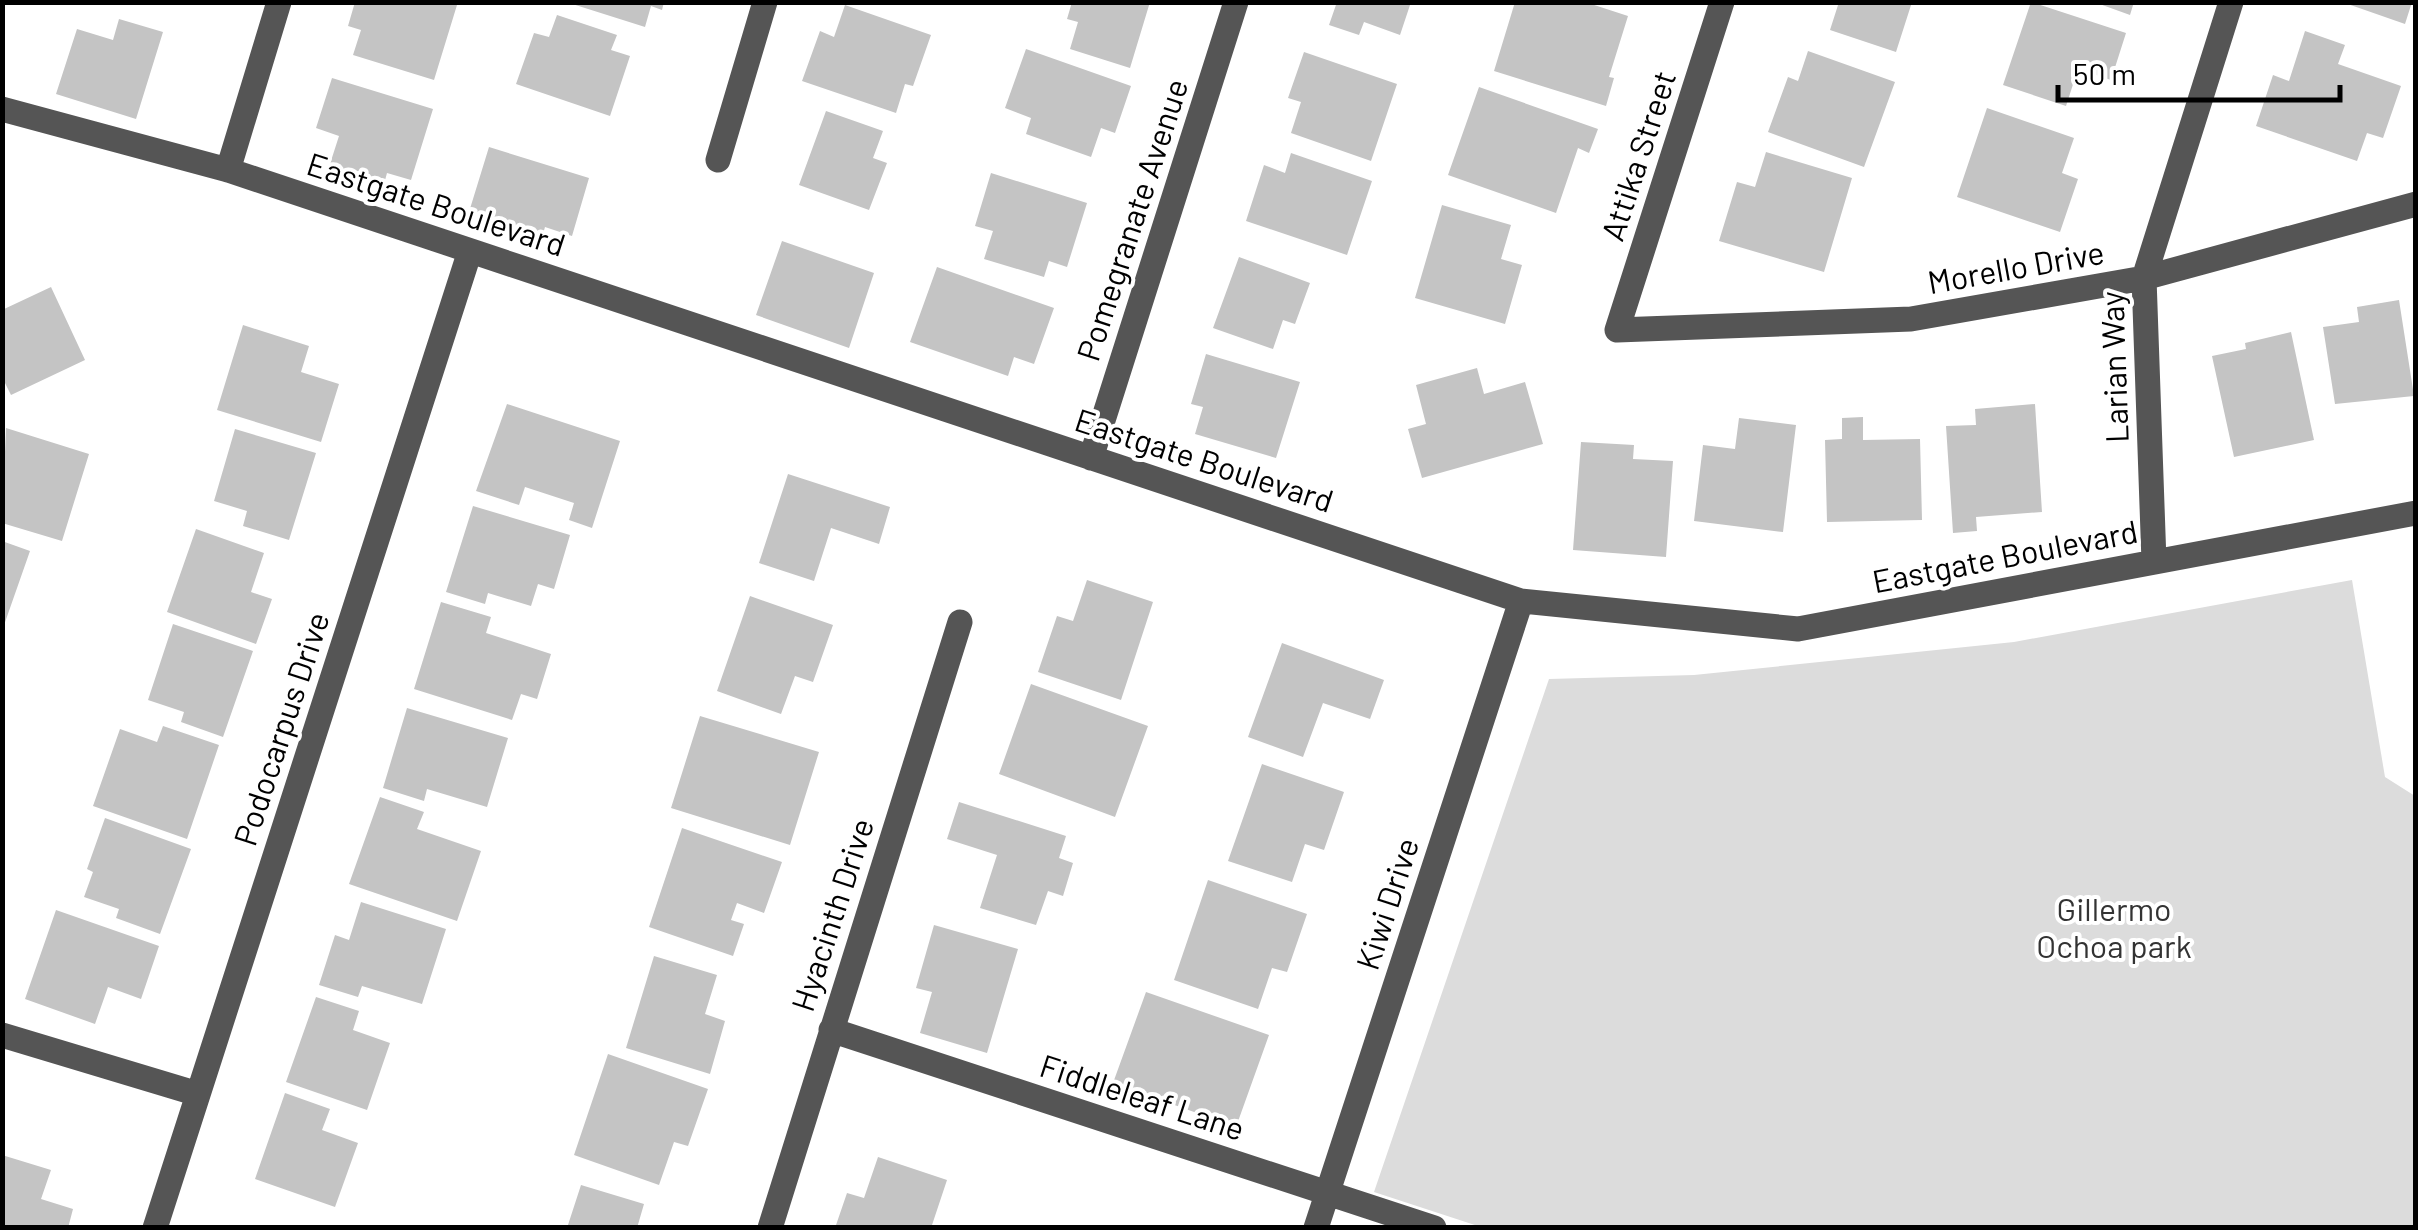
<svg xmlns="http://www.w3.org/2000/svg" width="2418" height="1230" viewBox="0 0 2418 1230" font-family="Barlow,sans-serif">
	<rect width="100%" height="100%" fill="#fff"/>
	<path fill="#dcdcdc" d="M2352 580 2385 777 2415 796V1227L1484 1228 1374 1192 1549 679 1694 675 2014 642Z"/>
	<path fill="#c4c4c4" d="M355 2 457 5 434 80 353 55 361 30 348 26Z
		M566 2H664L662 10 651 6 645 27Z
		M1072 2H1150L1130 68 1070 49 1078 22 1067 19Z
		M1337 2H1411L1400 35 1364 22 1359 35 1329 25Z
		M1515 2H1585L1628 16 1609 77 1614 78 1606 106 1494 71Z
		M1839 2H1912L1896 52 1830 30Z
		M2031 2 2126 33 2111 80 2078 69 2066 106 2003 85Z
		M2094 2H2134L2130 15Z
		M2342 2H2412L2405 24Z
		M845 5 931 35 913 86 905 84 896 113 802 81 820 31 834 37Z
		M557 15 617 35 611 50 630 56 610 116 516 84 534 33 549 37Z
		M119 19 163 32 136 119 56 94 77 29 113 40Z
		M2305 31 2345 45 2338 64 2401 86 2383 138 2367 133 2357 161 2256 126 2273 75 2289 81Z
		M1026 49 1131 86 1115 133 1101 128 1091 157 1026 134 1031 118 1005 108Z
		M1808 51 1895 82 1864 167 1768 132 1788 77 1798 81Z
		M1304 52 1397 84 1371 161 1291 133 1301 102 1288 98Z
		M332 78 433 109 411 180 387 173 384 184 329 167 339 136 316 128Z
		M1479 87 1598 129 1589 153 1578 148 1556 213 1448 175Z
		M1987 108 2074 138 2062 173 2078 179 2060 232 1957 197Z
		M826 111 883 131 873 158 887 163 869 210 799 185Z
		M489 147 589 178 572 236 545 227 539 248 465 225Z
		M1766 152 1852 178 1824 272 1719 241 1737 182 1755 187Z
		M1291 153 1372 181 1347 255 1246 221 1264 165 1285 173Z
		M991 173 1087 203 1067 267 1049 261 1044 277 984 259 993 231 975 226Z
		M1442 205 1511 225 1501 259 1522 265 1505 324 1415 298Z
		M782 241 874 273 849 348 756 315Z
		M1239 257 1310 283 1295 324 1283 320 1273 349 1213 328Z
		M937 267 1054 308 1034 364 1014 357 1008 376 910 342Z
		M51 287 85 360 11 395 2 377V310Z
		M2399 300 2414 396 2335 404 2323 327 2359 322 2357 307Z
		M243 325 309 346 301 372 339 384 321 442 217 410Z
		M2291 332 2314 440 2234 457 2212 356 2246 349 2245 343Z
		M1206 354 1300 382 1276 458 1195 434 1203 407 1191 404Z
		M1477 368 1484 394 1525 382 1543 444 1422 478 1408 429 1426 424 1416 385Z
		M507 404 620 441 592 528 569 520 574 503 525 487 519 505 476 491Z
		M2035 404 2042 512 1976 517 1977 531 1953 533 1946 426 1976 425 1975 409Z
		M1863 417V440L1920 439 1922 520 1827 522 1825 440 1842 439V418Z
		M1739 418 1796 425 1783 532 1694 521 1703 445 1735 449Z
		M6 428 89 454 62 541 2 523Z
		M235 429 316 453 289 540 243 526 247 511 214 501Z
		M1581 442 1634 445 1633 459 1673 461 1666 557 1573 550Z
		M788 474 890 507 879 544 831 528 814 581 759 563Z
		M473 506 570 535 554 589 538 584 531 606 488 593 485 604 446 592Z
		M196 529 264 553 251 592 272 599 256 644 167 612Z
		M2 541 30 551 3 628H2Z
		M1087 580 1153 602 1121 700 1038 672 1057 616 1073 621Z
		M750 596 833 625 813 682 795 676 781 714 717 691Z
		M441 602 491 617 486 633 551 654 537 699 521 694 512 720 414 689Z
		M173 624 253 651 223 737 181 722 184 712 148 700Z
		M1282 643 1384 680 1370 719 1323 703 1303 757 1248 737Z
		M1031 684 1148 726 1115 817 999 774Z
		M407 708 508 738 487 807 427 789 424 801 383 788Z
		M700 716 819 752 790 845 671 808Z
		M163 726 219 745 187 839 93 806 120 729 157 742Z
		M1262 764 1344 792 1324 850 1305 844 1292 882 1228 861Z
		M380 797 424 812 417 829 481 851 457 921 349 884Z
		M959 802 1066 836 1059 858 1073 863 1063 896 1048 891 1036 925 980 908 997 855 947 839Z
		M105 818 191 849 160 934 116 918 119 909 84 897 93 872 87 869Z
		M682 828 782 862 764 913 737 903 731 920 744 924 733 956 649 927Z
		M1208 880 1307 914 1287 972 1272 968 1258 1009 1174 980Z
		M361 902 446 929 422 1004 362 986 358 997 319 985 335 935 349 940Z
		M56 910 159 946 141 999 108 987 95 1024 25 999Z
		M934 925 1018 949 987 1053 920 1033 932 992 916 988Z
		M654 956 717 975 705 1014 725 1021 710 1074 626 1048Z
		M1146 992 1269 1035 1236 1127 1113 1083Z
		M316 997 359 1011 353 1030 390 1043 367 1110 286 1082Z
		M608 1054 708 1089 688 1146 674 1142 659 1185 574 1155Z
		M285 1093 330 1109 322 1130 358 1143 335 1207 255 1179Z
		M2 1155 51 1170 41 1199 73 1209 68 1228H2Z
		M878 1157 947 1180 931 1228H835L847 1193 864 1198Z
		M581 1185 644 1204 637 1228H567Z"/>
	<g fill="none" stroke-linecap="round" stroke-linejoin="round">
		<path stroke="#555" stroke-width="25" d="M1722 2 1617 330 1911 319 2144 278 2416 204
			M2 109 228 170 1521 601 1798 629 2416 513
			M718 160 765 2
			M228 170 279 2
			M1091 458 1236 2
			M2154 562 2144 278 2231 2
			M831 1030 1434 1228
			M2 1035 198 1094
			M155 1228 470 251
			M770 1228 960 622
			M1316 1228 1521 601"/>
	</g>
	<g text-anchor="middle" stroke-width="8" stroke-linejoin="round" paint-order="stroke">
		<g font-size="32" fill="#000" stroke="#fff">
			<text transform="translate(1639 156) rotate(-72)" y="11">Attika Street</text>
			<text transform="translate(436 205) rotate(18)" y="11">Eastgate Boulevard</text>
			<text transform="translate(1133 220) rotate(-72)" y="11">Pomegranate Avenue</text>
			<text transform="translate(2016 268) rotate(-10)" y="11">Morello Drive</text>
			<text transform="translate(2115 367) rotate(-92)" y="11">Larian Way</text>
			<text transform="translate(1204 461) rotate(18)" y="11">Eastgate Boulevard</text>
			<text transform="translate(2005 557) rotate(-11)" y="11">Eastgate Boulevard</text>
			<text transform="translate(282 729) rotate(-72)" y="11">Podocarpus Drive</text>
			<text transform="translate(1388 904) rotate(-72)" y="11">Kiwi Drive</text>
			<text transform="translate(833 915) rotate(-72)" y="11">Hyacinth Drive</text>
			<text transform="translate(1142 1098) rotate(18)" y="11">Fiddleleaf Lane</text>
		</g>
		<g font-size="32" fill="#333" stroke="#fff">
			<text x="2114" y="921">Gillermo<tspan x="2114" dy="37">Ochoa park</tspan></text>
		</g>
	</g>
	<rect width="2418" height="1230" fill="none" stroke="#000000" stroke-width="10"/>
	<path d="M2058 85v15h282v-15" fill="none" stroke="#000000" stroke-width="5"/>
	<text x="2073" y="85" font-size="30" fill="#000000" stroke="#ffffff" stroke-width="8" paint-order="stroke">50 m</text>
</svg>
